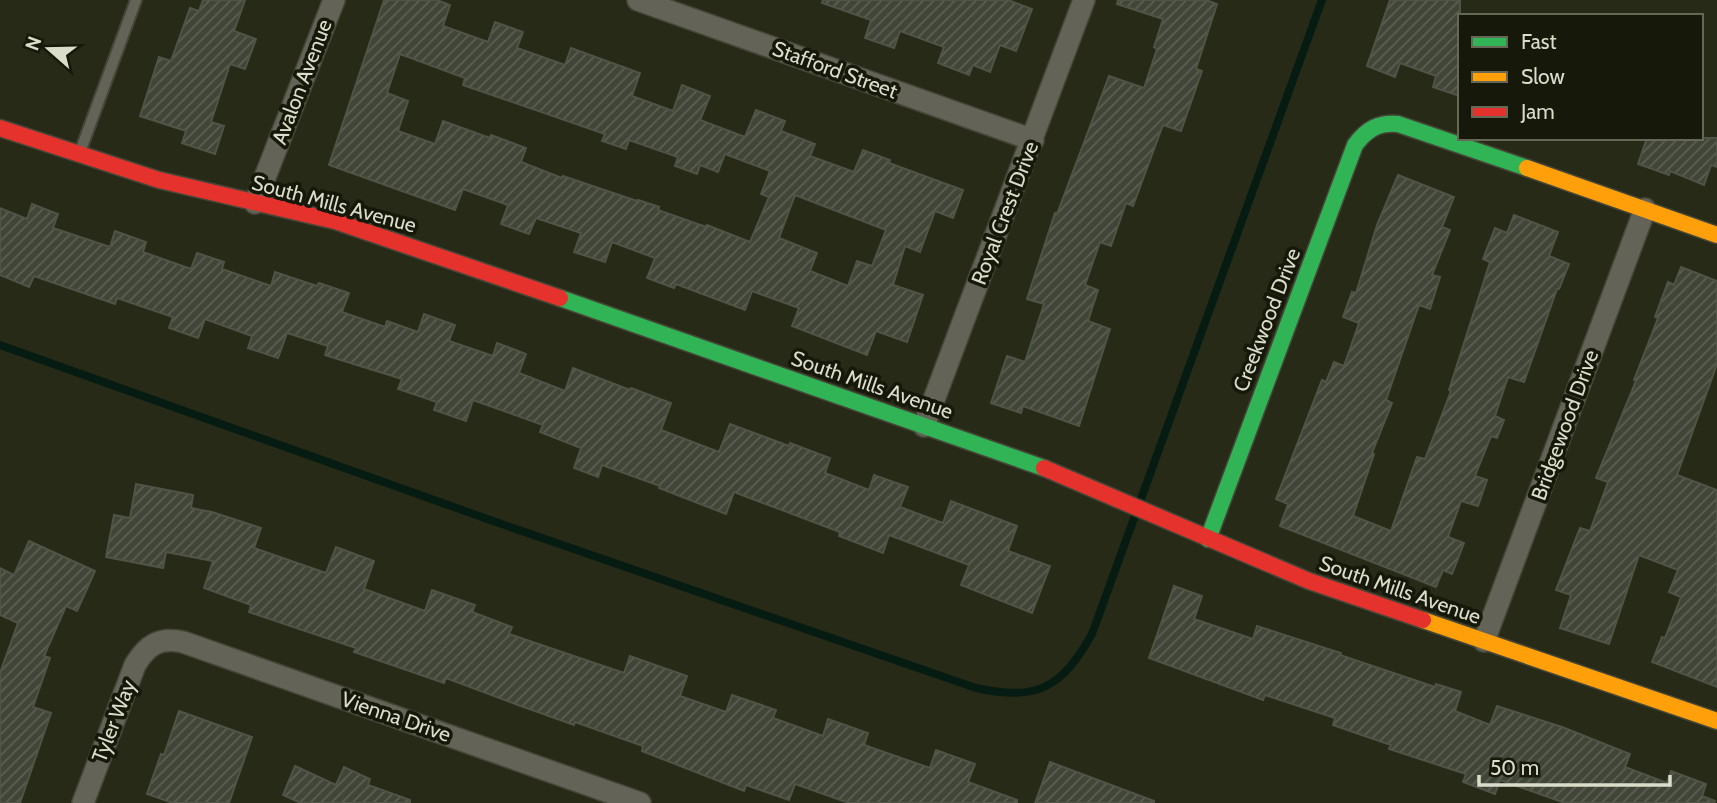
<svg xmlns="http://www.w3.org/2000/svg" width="1717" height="803" viewBox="0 0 1717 803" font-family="Cabin,sans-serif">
	<defs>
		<pattern id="building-hatch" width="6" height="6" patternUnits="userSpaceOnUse" patternTransform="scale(1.75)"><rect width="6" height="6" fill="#414537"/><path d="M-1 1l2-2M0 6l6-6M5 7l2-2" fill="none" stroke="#5c5f53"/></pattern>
	</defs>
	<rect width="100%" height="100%" fill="#282a18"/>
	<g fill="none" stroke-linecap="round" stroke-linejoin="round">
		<path stroke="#061c12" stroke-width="8" d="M0 345 493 521 976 688C1037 701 1061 689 1092 634L1322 0"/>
	</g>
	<path fill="url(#building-hatch)" stroke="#4f5447" stroke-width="2" fill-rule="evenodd" d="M203 0H245L234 31 256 39 245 69 230 64 211 122 224 126 215 154 182 143 186 131 140 116 159 57 171 61 190 8 199 11Z
		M384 0H437L450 5 443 26 488 42 495 22 523 32 517 48 565 65 571 48 640 73 632 96 673 111 682 85 710 96 700 120 745 137 756 110 785 121 781 131 815 144 810 156 854 172 863 150 890 160 889 163 963 190 953 218 935 211 920 252 905 246 893 285 923 295 907 342 876 331 867 355 792 326 799 308 752 291 745 310 676 284 674 288 647 278 655 258 612 242 605 262 574 252 581 233 536 218 529 234 501 224 508 205 463 189 455 210 329 165ZM400 54 465 78 463 85 605 134 602 141 626 149 629 140 678 157 675 166 697 174 700 165 718 172 725 154 770 171 761 194 769 197 750 242 707 225 706 227 658 210 659 207 638 200 637 201 563 176 562 178 521 162 526 148 491 135 490 138 443 121 435 144 398 131 408 101 387 93ZM795 195 886 230 872 266 857 261 848 286 810 271 817 253 779 238Z
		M823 0H1008L1032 9 1016 51 1000 45 990 72 973 65 969 75 938 63 944 47 900 31 894 48 865 38 871 20 822 3Z
		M1118 0H1206L1217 4 1196 69 1202 71 1181 131 1163 125 1133 206 1126 203 1111 246 1100 242 1085 285 1098 290 1088 321 1110 329 1079 426 1023 406 1021 413 991 403 1007 356 1025 362 1044 304 1027 299 1055 213 1057 214 1109 76 1144 88 1157 49 1154 47 1163 19 1117 4Z
		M1390 0H1460V96L1433 87 1436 76 1400 63 1395 77 1367 66Z
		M1647 138H1717V167L1711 165 1704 185 1670 171 1669 175 1638 164Z
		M1398 175 1454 197 1442 227 1450 230 1432 275 1440 277 1430 309 1419 305 1386 400 1392 403 1372 453 1374 454 1353 516 1391 531 1417 457 1425 459 1451 391 1449 390 1490 262 1483 259 1495 228 1507 233 1514 215 1558 232 1549 256 1569 264 1559 289H1557L1524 382 1508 377 1495 416 1504 420 1497 438 1491 436 1475 476 1487 480 1478 506 1461 501 1448 537 1464 543 1452 574 1443 570 1436 587 1280 526 1288 504 1276 499 1322 380 1326 382 1334 362 1344 366 1359 323 1343 317 1352 292 1356 293 1377 225Z
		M32 204 58 214 53 228 110 247 115 231 146 242 143 252 191 269 197 253 224 262 222 269 271 286 275 272 317 286 319 283 349 293 342 312 385 327 387 321 418 332 424 314 455 325 449 341 493 356 497 343 526 354 519 373 565 391 573 368 630 390 631 388 671 403 661 430 719 452 730 424 789 446 790 443 830 458 825 473 869 490 874 475 908 487 900 507 943 523 951 501 1017 526 1008 551 1050 566 1032 613 961 585 969 565 889 535 883 553 839 536 840 532 734 492 726 514 659 488 660 486 602 465 598 477 574 468 581 448 540 432 543 425 473 400 466 421 434 410 437 402 398 389 402 379 325 355 328 346 287 333 278 358 248 348 252 336 205 319 198 338 169 328 173 317 117 298 115 304 34 276 29 287 0 275V208L27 219Z
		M1681 267 1717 281V364L1677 475 1717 490V687L1652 662 1662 637 1665 638 1681 597 1669 592 1678 570 1639 555 1609 644 1560 628 1571 595 1556 590 1580 528 1590 531 1608 482 1596 478 1636 381 1634 380 1658 318 1655 317 1668 282 1674 285Z
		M136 484 193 495 191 508 212 512 261 528 254 548 326 573 336 547 374 561 364 589 425 611 432 590 475 605 472 612 512 627 509 634 624 673 630 656 687 676 680 696 726 712 732 695 776 710 773 718 823 736 828 719 868 733 864 745 930 768 936 750 975 764 968 782 1017 800V803H849L795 784 789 800 746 785 744 791 642 751 643 746 575 722 574 725 518 705 446 678 444 683 354 652 356 648 249 612 251 605 204 588 213 561 166 552 163 568 106 557 114 515 130 518Z
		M29 541 95 571 77 611 66 606 44 656 50 658 33 707 51 713 20 803H0V673L18 623 0 615V568L14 575Z
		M1174 586 1202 596 1194 619 1253 639 1257 626 1341 653 1340 655 1435 687 1436 684 1461 692 1455 711 1490 725 1497 706 1562 727 1630 754 1625 767 1667 783 1671 771 1706 784 1702 796 1715 801 1714 803H1565L1500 780 1495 794 1463 782 1466 774 1389 749 1391 745 1333 725 1335 718 1265 695 1263 700 1149 658Z
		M179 711 252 737 229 803H173L147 794 161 754 164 755Z
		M1050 762 1154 801V803H1035Z
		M295 766 336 785 344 767 370 779 368 785 410 800V803H301L283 795Z"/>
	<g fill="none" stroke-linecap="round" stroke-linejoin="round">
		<defs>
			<path id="lane" d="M80 152 136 0"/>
			<path id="street" d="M638 0 1033 140
				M255 203 334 0
				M924 426 1084 0
				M1484 641 1645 209
				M83 803 135 665C147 645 159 637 183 642L640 803"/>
			<path id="fast" d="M560 298 1044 468
				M1208 539 1355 145C1367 129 1379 122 1398 124L1527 168"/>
			<path id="slow" d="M1527 168 1717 235
				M1423 620 1717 721"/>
			<path id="jam" d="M0 128 159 180 335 221 560 298
				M1044 468 1309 581 1423 620"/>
		</defs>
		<use href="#lane" stroke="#454638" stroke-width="14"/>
		<use href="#street" stroke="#454638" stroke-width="24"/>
		<use href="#fast" stroke="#454638" stroke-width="19"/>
		<use href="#slow" stroke="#454638" stroke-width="19"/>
		<use href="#jam" stroke="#454638" stroke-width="19"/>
		<use href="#lane" stroke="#636457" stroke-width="10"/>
		<use href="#street" stroke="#636457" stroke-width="21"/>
		<use href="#fast" stroke="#30b455" stroke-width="16"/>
		<use href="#slow" stroke="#ff9f0a" stroke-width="16"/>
		<use href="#jam" stroke="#e5322d" stroke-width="16"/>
	</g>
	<g text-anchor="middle" stroke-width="7" stroke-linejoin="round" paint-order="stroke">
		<g font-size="21" fill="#dbddcb" stroke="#16180a">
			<text transform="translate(835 70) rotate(20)" y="7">Stafford Street</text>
			<text transform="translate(302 82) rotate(-69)" y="7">Avalon Avenue</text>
			<text transform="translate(334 204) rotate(15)" y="7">South Mills Avenue</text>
			<text transform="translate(1005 213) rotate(-69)" y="7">Royal Crest Drive</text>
			<text transform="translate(1267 320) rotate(-69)" y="7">Creekwood Drive</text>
			<text transform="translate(872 385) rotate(19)" y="7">South Mills Avenue</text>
			<text transform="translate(1565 425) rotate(-70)" y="7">Bridgewood Drive</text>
			<text transform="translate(1400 590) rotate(19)" y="7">South Mills Avenue</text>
			<text transform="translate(396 717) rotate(19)" y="7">Vienna Drive</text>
			<text transform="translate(114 721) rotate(-69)" y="7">Tyler Way</text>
		</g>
	</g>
	<rect x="1458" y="14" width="245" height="126" fill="#16180a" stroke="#656757" stroke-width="2"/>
	<rect x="1472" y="37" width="35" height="10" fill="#30b455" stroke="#656757" stroke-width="2"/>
	<text x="1521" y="49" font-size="21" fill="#dbddcb">Fast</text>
	<rect x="1472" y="72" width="35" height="10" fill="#ff9f0a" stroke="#656757" stroke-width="2"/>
	<text x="1521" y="84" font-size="21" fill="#dbddcb">Slow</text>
	<rect x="1472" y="107" width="35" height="10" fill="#e5322d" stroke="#656757" stroke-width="2"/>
	<text x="1521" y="119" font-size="21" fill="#dbddcb">Jam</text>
	<g transform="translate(49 49) rotate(290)" stroke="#16180a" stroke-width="5" paint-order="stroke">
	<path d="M0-5L12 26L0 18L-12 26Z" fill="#dbddcb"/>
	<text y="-10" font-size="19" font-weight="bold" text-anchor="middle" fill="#dbddcb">N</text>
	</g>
	<path d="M1479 775v10h191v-10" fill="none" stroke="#dbddcb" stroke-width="3.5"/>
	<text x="1490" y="775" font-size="21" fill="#dbddcb" stroke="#16180a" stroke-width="5" paint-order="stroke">50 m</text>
</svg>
